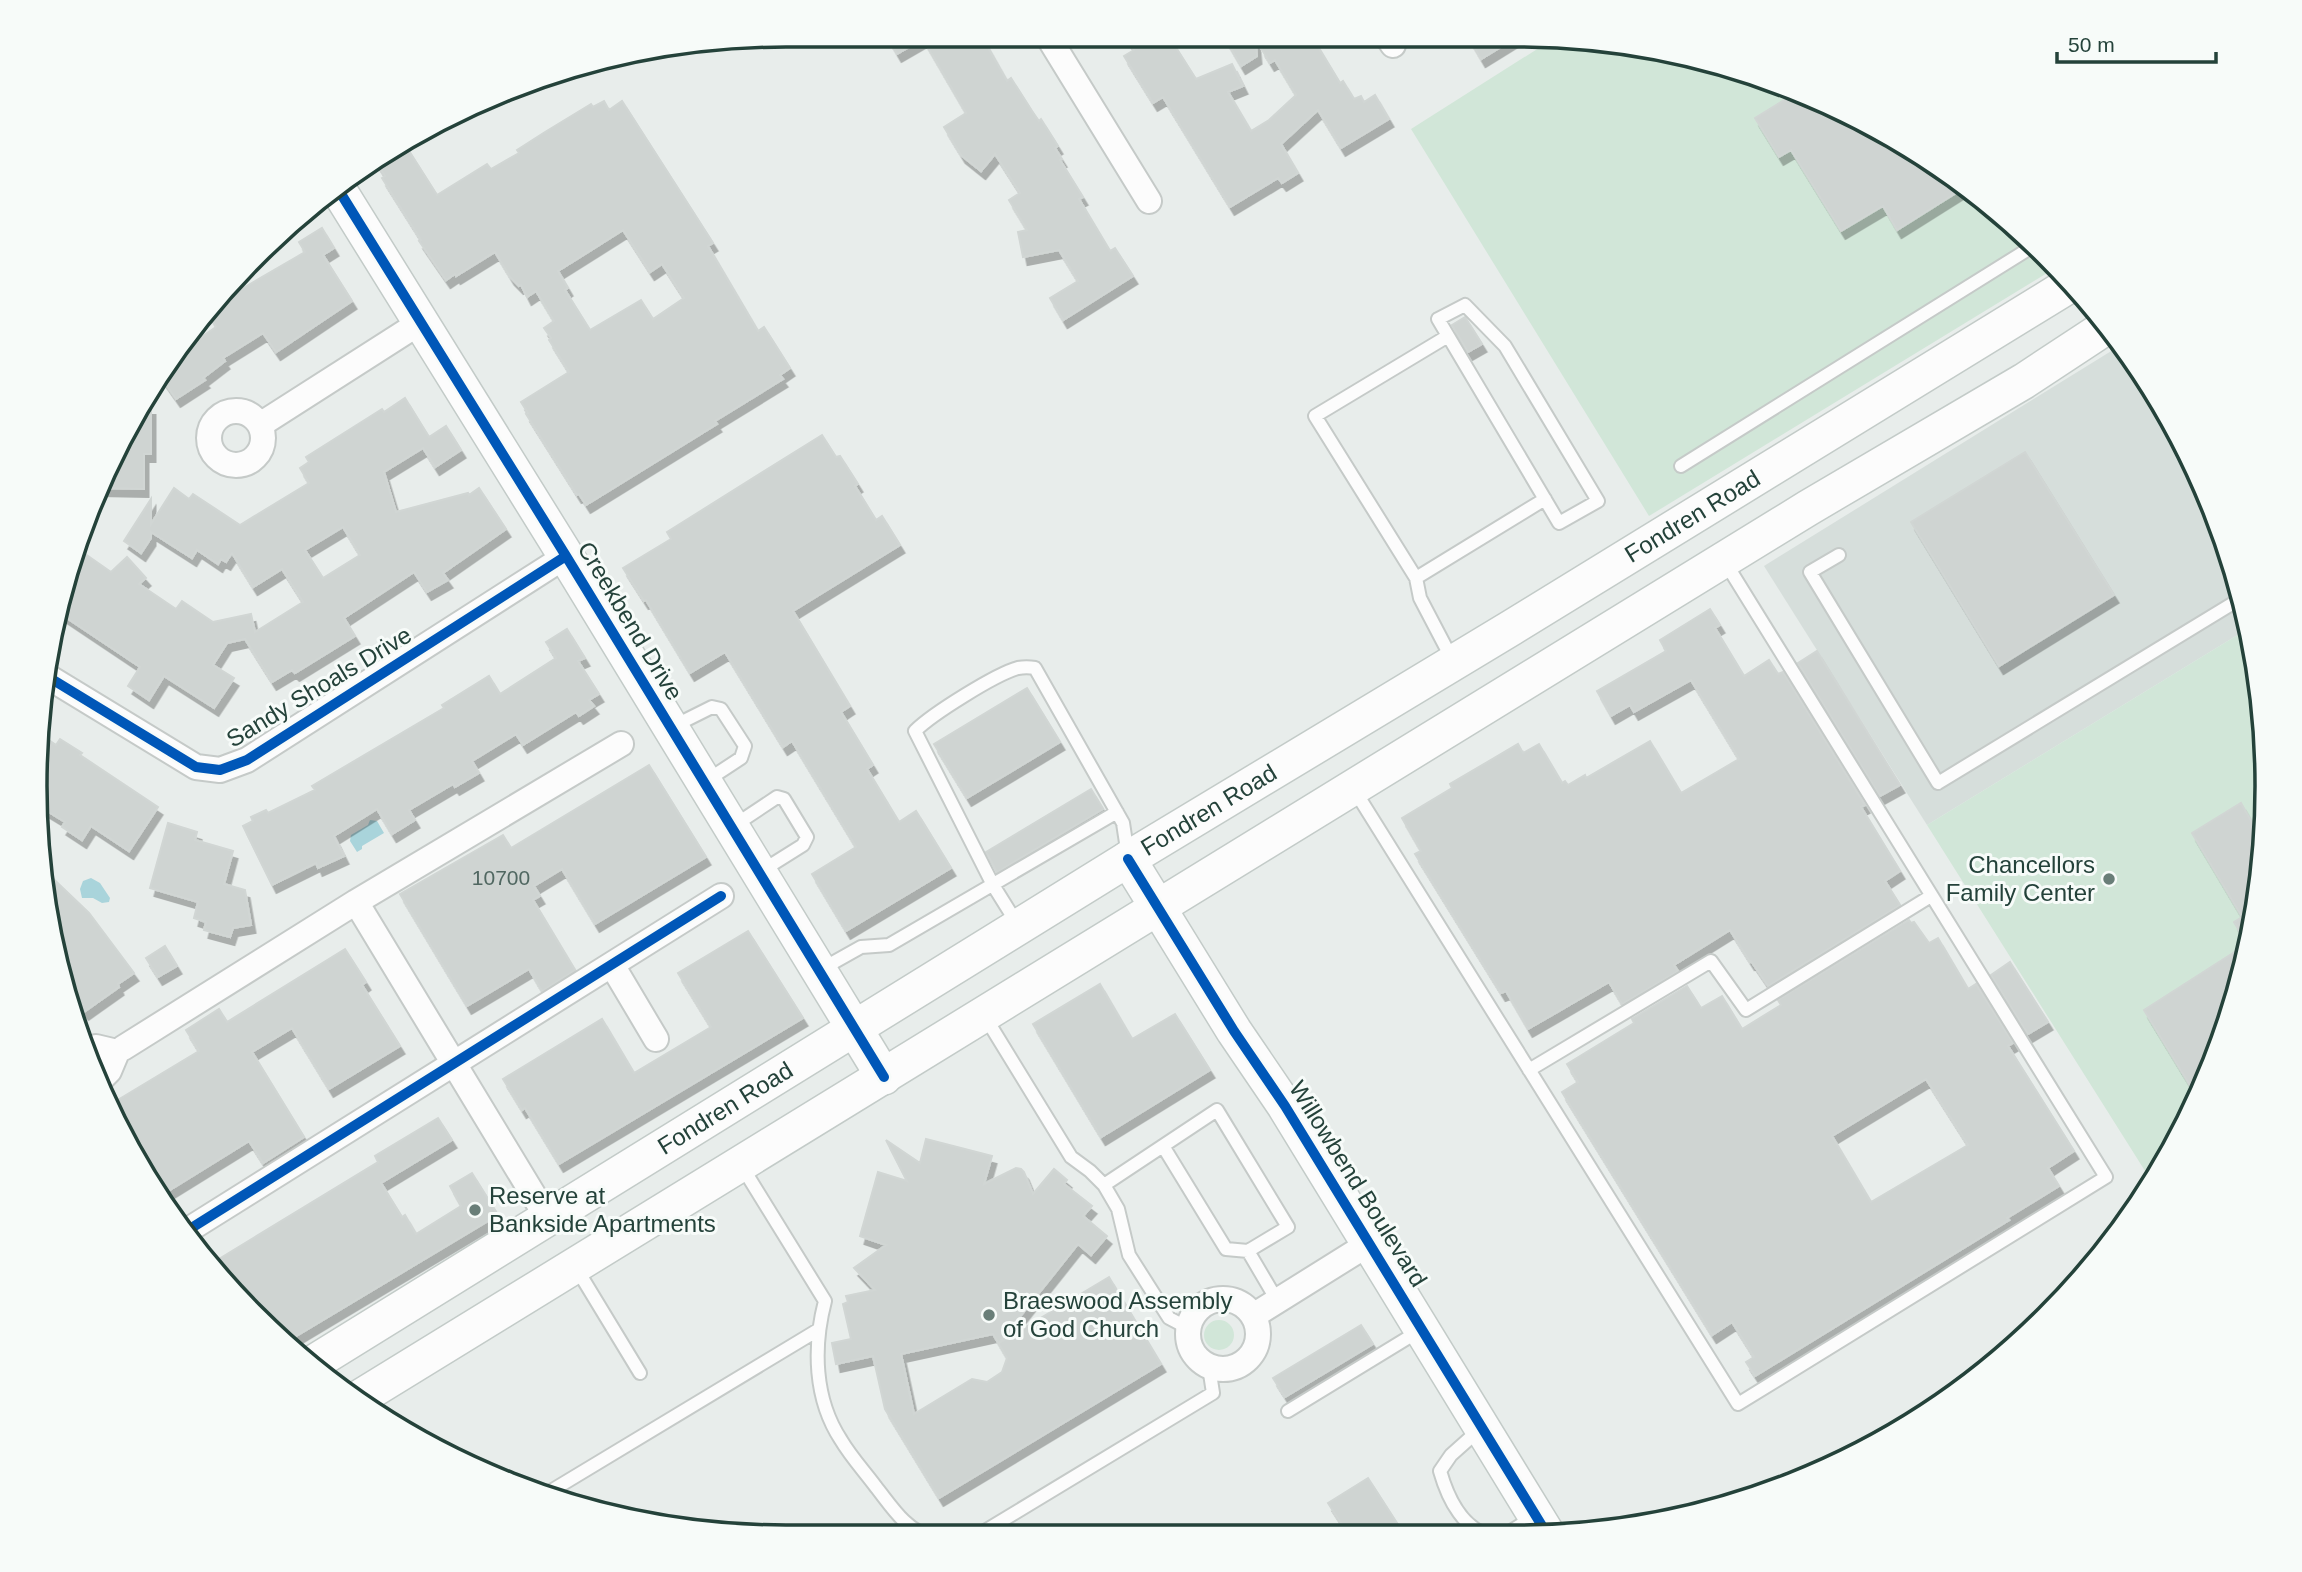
<svg xmlns="http://www.w3.org/2000/svg" width="2302" height="1572" viewBox="0 0 2302 1572" font-family="Helvetica,sans-serif">
	<defs>
		<filter id="shadow"><feDropShadow dx="4.5" dy="8" stdDeviation="0" flood-color="#0004"/></filter>
	</defs>
	<rect width="100%" height="100%" fill="#e8edeb"/>
	<path fill="#d6dedb" d="M2121 345 2141 369 2210 499 2249 628 1927 825 1764 566Z"/>
	<path fill="#d1e6d8" d="M1553 39 1662 49 1849 113 1973 190 2047 255 2057 267 1649 516 1411 129Z
		M2249 628 2253 640 2267 786 2252 933 2210 1074 2152 1182 1927 825Z
		M1204 1335a15 15 0 1 1 30 0a15 15 0 1 1-30 0Z"/>
	<path fill="#a9d4db" d="M370 820 377 821 384 833 362 846V849L357 852 350 841 351 835 368 825Z
		M91 878 100 883 110 898 109 902 102 903 93 898H82L80 889 83 881Z"/>
	<path fill="#cfd4d2" stroke="#d1d6d4" stroke-width="2" fill-rule="evenodd" filter="url(#shadow)" d="M886 35H981L1007 81 1011 78 1032 111 1039 121 1041 119 1058 146 1055 148 1062 159 1060 160 1083 197 1079 199 1110 251 1115 248 1133 276 1063 320 1050 298 1078 281 1059 250 1023 257 1018 232 1027 230 1009 200 1020 193 995 154 981 171 961 155 944 127 966 113 923 39 897 54Z
		M1124 35H1168L1196 79 1232 64 1243 86 1228 92 1251 131 1269 120 1296 95 1275 60 1270 63 1261 48 1283 35H1311L1340 83 1343 81 1354 99 1361 96 1364 102 1375 95 1389 119 1341 148 1318 110 1281 144 1298 173 1282 183 1278 178 1230 207 1163 97 1153 103 1124 56 1134 50Z
		M1223 35H1255L1257 56 1241 66Z
		M1467 35H1520L1481 59Z
		M1794 94 1849 113 1967 186 1897 230 1883 206 1841 231 1791 150 1779 157 1755 118Z
		M604 101 609 110 622 101 713 243 708 246 758 331 764 327 790 368 780 375 783 379 715 421 717 424 586 505 579 494 577 495 526 414 528 413 521 402 569 372 549 340 551 338 544 328 554 321 536 291 527 297 521 285 519 286 510 277 495 252 456 276 455 274 446 280 419 241 421 240 382 178 385 176 374 159 404 143 437 195 487 164 491 169 519 153 517 150 545 132 591 104 593 107ZM623 230 650 272 662 264 684 298 653 319 641 300 590 330 565 290 568 288 558 271Z
		M322 228 334 248 323 255 352 301 276 352 263 333 223 358 225 361 203 378 205 380 176 399 160 376 185 341 188 346 216 327 207 311 209 308 305 252 299 242Z
		M1465 317 1482 344 1468 352 1452 325Z
		M405 398 429 437 446 426 461 450 435 467 423 448 384 472 396 512 468 493 469 495 479 488 506 529 443 573 448 580 427 592 414 572 344 618 355 636 295 673 292 670 272 682 245 639 227 643 213 665 234 678 214 708 164 676 149 700 128 686 140 667 61 614 72 573 85 554 111 572 127 557 146 578 139 584 176 609 182 601 213 622 251 614 255 632 303 602 282 569 253 587 232 553 226 562 221 559 218 564 197 550 192 558 151 532V538L141 553 124 541 151 499V524L174 488 189 499 193 494 240 525 309 483 300 468 309 462 306 457 382 409 384 412ZM343 527 360 555 323 578 305 550Z
		M138 407H151V454H144V489L97 488Z
		M822 435 836 457 840 456 858 484 855 486 876 520 882 516 900 545 793 611 850 706 841 712 873 765 867 769 899 822 916 811 951 868 846 931 812 874 856 847 792 741 783 747 725 652 690 673 646 600 644 601 623 568 671 539 667 532Z
		M2025 452 2114 595 1999 666 1911 522Z
		M1710 609 1720 625 1715 628 1744 676 1769 660 1778 674 1783 672 1865 805 1861 807 1900 871 1885 881 1900 905 1768 986 1751 961 1750 962 1730 930 1674 965 1678 971 1622 1004 1609 982 1528 1029 1506 991 1501 993 1415 854 1421 851 1402 818 1452 788 1450 784 1518 744 1523 753 1539 744 1562 783 1565 781 1568 785 1585 775 1586 778 1650 741 1681 793 1739 759 1691 680 1634 712 1630 705 1611 716 1597 691 1666 651 1660 640Z
		M567 629 585 658 578 661 599 694 589 700 594 706 579 716 576 712 523 745 516 734 472 761 479 773 455 787 453 784 409 810 415 820 392 834 377 809 334 836 344 856 318 868 316 863 272 885 243 826 253 821 251 817 266 810 268 813 315 790 312 786 444 708 442 705 489 676 500 694 556 658 546 642Z
		M1817 651 1900 785 1880 796 1798 663Z
		M1027 688 1060 742 967 798 934 744Z
		M46 738 56 745 60 739 82 753 80 755 158 807 129 851 91 826 82 840 62 827 65 822 37 805 35 786 37 751Z
		M649 765 706 857 595 924 562 869 534 886 540 896 533 900 575 970 542 991 529 969 467 1006 400 894 503 835 511 848Z
		M1091 789 1103 809 997 872 986 852Z
		M2241 803 2262 840 2252 933 2210 1074 2197 1097 2144 1010 2247 944 2234 922 2242 917 2192 833Z
		M168 823 197 832 195 840 233 851 224 884 245 890 251 925 233 928 230 937 204 930 206 922 194 918 198 902 150 888Z
		M43 869 89 913 134 973 118 984 119 987 84 1012 70 994 49 932Z
		M1909 920 1911 923 1914 922 1929 943 1938 938 1968 989 1976 984 2013 1043 2008 1046 2074 1151 2048 1168 2059 1186 2007 1218 2009 1220 1755 1376 1746 1362 1754 1357 1732 1322 1712 1335 1562 1092 1578 1082 1567 1064 1634 1023 1632 1019 1687 986 1701 1008 1722 996 1742 1029 1781 1005 1778 1000ZM1926 1079 1968 1145 1871 1202 1832 1136Z
		M748 931 803 1018 559 1164 525 1108 522 1110 503 1079 602 1019 634 1073 711 1027 678 973Z
		M165 946 177 966 158 977 146 958Z
		M345 949 366 982 362 985 400 1046 329 1089 292 1028 252 1052 304 1137 263 1163 249 1141 168 1191 116 1101 199 1051 186 1030 219 1009 227 1022Z
		M2010 962 2048 1022 2028 1034 1991 975Z
		M1100 984 1132 1039 1175 1014 1210 1070 1101 1137 1033 1024Z
		M438 1118 452 1140 381 1183 402 1217 405 1215 416 1234 461 1206 450 1186 472 1173 498 1215 286 1342 256 1318 243 1297 240 1299 228 1284 214 1262 378 1162 375 1156Z
		M926 1139 992 1156 984 1184 1016 1168 1021 1169 1024 1172 1033 1194 1054 1169 1067 1180 1064 1184 1092 1206 1083 1216 1107 1236 1091 1255 1078 1244 999 1343 1109 1277 1161 1364 939 1498 885 1409 873 1356 836 1364 832 1343 851 1339 843 1304 848 1302 846 1296 875 1290 854 1268 886 1245 860 1236 878 1172 907 1181 886 1140 920 1163ZM993 1334 1007 1358 1002 1372 987 1382 972 1379 914 1414 901 1354Z
		M1361 1325 1373 1344 1285 1397 1273 1378Z
		M1368 1478 1406 1537H1350L1328 1503Z"/>
	<g fill="none" stroke-linecap="round" stroke-linejoin="round">
		<defs>
			<path id="lane" d="M1465 305 1505 346 1598 501 1559 523 1438 319Z
				M1448 336 1315 416 1416 578 1420 598 1453 661
				M1681 466 2035 245
				M1839 555 1810 572 1938 783 2240 599
				M1416 578 1545 499
				M674 726 712 707 721 709 745 746 741 758 706 781
				M1355 791 1738 1404 2106 1177 1725 562
				M732 827 777 797 784 799 807 837 803 845 760 872
				M1018 925 993 885 915 731C932 714 996 674 1018 668 1024 667 1029 667 1035 668L1123 823 1128 856
				M820 970 861 947 889 945 1117 812
				M984 1015 1071 1157 1090 1171 1104 1185 1118 1209 1129 1255 1169 1318 1188 1328
				M1529 1070 1711 961 1746 1010 1931 896
				M741 1165 825 1301C813 1347 814 1399 841 1440 851 1457 865 1472 876 1487 892 1507 905 1529 930 1537
				M1104 1185 1217 1110 1288 1227 1248 1251 1226 1249 1163 1146
				M1248 1251 1278 1302
				M575 1266 640 1373
				M1288 1411 1419 1331
				M1479 1430 1451 1455 1440 1471C1448 1499 1464 1532 1495 1537
				M546 1494 818 1330
				M975 1537 1213 1393 1209 1367
				M1495 1537 1508 1533 1535 1516"/>
			<path id="street" d="M1047 35 1149 201
				M1386 35 1393 45
				M209 438a27 27 0 1 1 54 0a27 27 0 1 1-54 0Z
				M260 425 421 322
				M45 675 196 767 220 770 247 760 566 556
				M356 902 548 1219
				M612 965 656 1039
				M123 1048 356 902 621 744
				M89 1050 96 1047 117 1052 109 1071 100 1080
				M185 1232 721 896
				M1188 1334a35 35 0 1 1 70 0a35 35 0 1 1-70 0Z
				M1253 1316 1370 1243"/>
			<g id="secondary">
				<path d="M338 189 566 556 884 1077"/>
				<path d="M1128 859 1234 1031 1285 1106 1547 1534"/>
				<path id="s1" d="M312 1364 1128 859 1511 628 2071 284"/>
				<path d="M356 1400 1808 508 2024 381 2106 327"/>
			</g>
		</defs>
		<use href="#lane" stroke="#c5cac8" stroke-width="16"/>
		<use href="#street" stroke="#c5cac8" stroke-width="28"/>
		<use href="#secondary" stroke="#c3cbc8" stroke-width="38"/>
		<use href="#lane" stroke="#fcfcfc" stroke-width="12"/>
		<use href="#street" stroke="#fcfcfc" stroke-width="24"/>
		<use href="#secondary" stroke="#fcfcfc" stroke-width="35"/>
		<defs>
			<path id="cycleway" d="M338 189 566 556 884 1077
				M45 675 196 767 220 770 247 760 566 556
				M1128 859 1234 1031 1285 1106 1547 1534
				M185 1232 721 896"/>
		</defs>
		<use href="#cycleway" stroke="#f7fbf9" stroke-width="15"/>
		<use href="#cycleway" stroke="#0057b8" stroke-width="10"/>
	</g>
	<g fill="#697e78" stroke="#f7fbf9" stroke-width="2.5">
		<circle cx="2109" cy="879" r="7"/>
		<circle cx="475" cy="1210" r="7"/>
		<circle cx="989" cy="1315" r="7"/>
	</g>
	<g text-anchor="middle" stroke-width="6" stroke-linejoin="round" paint-order="stroke">
		<g font-size="21" fill="#506761">
			<text x="501" y="885">10700</text>
		</g>
		<g font-size="24" fill="#24423a" stroke="#f7fbf9">
			<text dy="8" stroke="none"><textPath href="#s1" startOffset="1620">Fondren Road</textPath></text>
			<text transform="translate(630 621) rotate(59)" y="8">Creekbend Drive</text>
			<text transform="translate(319 687) rotate(-31)" y="8">Sandy Shoals Drive</text>
			<text dy="8" stroke="none"><textPath href="#s1" startOffset="1054">Fondren Road</textPath></text>
			<text dy="8" stroke="none"><textPath href="#s1" startOffset="486">Fondren Road</textPath></text>
			<text transform="translate(1358 1184) rotate(58)" y="8">Willowbend Boulevard</text>
		</g>
		<g font-size="24" fill="#24423a" stroke="#f7fbf9" text-anchor="start">
			<text x="2095" y="873" text-anchor="end">Chancellors<tspan x="2095" dy="28">Family Center</tspan></text>
			<text x="489" y="1204">Reserve at<tspan x="489" dy="28">Bankside Apartments</tspan></text>
			<text x="1003" y="1309">Braeswood Assembly<tspan x="1003" dy="28">of God Church</tspan></text>
		</g>
	</g>
	<path d="M0 0H2302V1572H0ZM786 47H1516A739 739 0 0 1 2255 786V786A739 739 0 0 1 1516 1525H786A739 739 0 0 1 47 786V786A739 739 0 0 1 786 47Z" fill="#f7fbf9" fill-rule="evenodd"/>
	<path fill="none" stroke="#24423a" stroke-width="3.5" d="M786 47H1516A739 739 0 0 1 2255 786V786A739 739 0 0 1 1516 1525H786A739 739 0 0 1 47 786V786A739 739 0 0 1 786 47Z"/>
	<path d="M2057 52v10h159v-10" fill="none" stroke="#24423a" stroke-width="3.5"/>
	<text x="2068" y="52" font-size="21" fill="#24423a" stroke="#f7fbf9" stroke-width="5" paint-order="stroke">50 m</text>
</svg>
